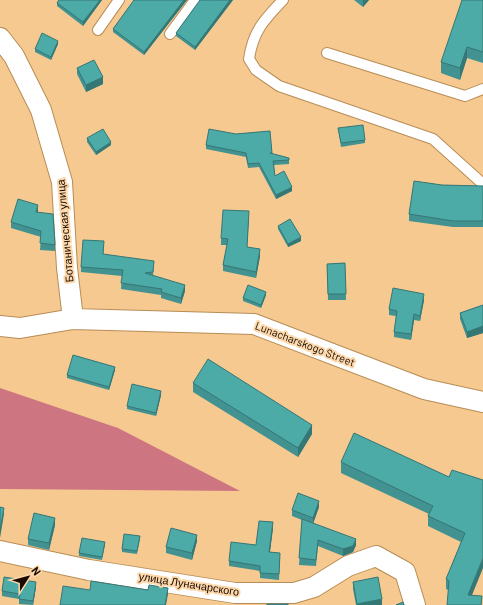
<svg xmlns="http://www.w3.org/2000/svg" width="483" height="605" viewBox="0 0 483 605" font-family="Barlow,sans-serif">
	<rect width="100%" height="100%" fill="#f6c990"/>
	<path fill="#cd7681" d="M0 388 118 428 240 491 0 489Z"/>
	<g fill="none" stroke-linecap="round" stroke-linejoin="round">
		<defs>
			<path id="service" d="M283 0C264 20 253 31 249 59L256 70 279 86 433 139 483 184
				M98 30 119 0
				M170 34 195 0
				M327 53 465 96 483 89"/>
			<path id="minor" d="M0 38 14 56 41 110 62 182 67 268 73 319
				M0 326 20 328 73 319 254 324 424 389 483 402
				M0 551 89 570 235 593H294L314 587 348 566 376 556 405 572 415 605"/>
		</defs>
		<use href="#service" stroke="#b78d56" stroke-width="12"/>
		<use href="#minor" stroke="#b78d56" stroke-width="22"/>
		<use href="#service" stroke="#fff" stroke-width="10"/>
		<use href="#minor" stroke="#fff" stroke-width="20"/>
	</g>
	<path fill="#419290" d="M59 0H102L83 26 57 6V3Z
		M134 0H187L144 55 113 32V29Z
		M200 0H233L195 50 176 36V33Z
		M354 0H369L363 7Z
		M483 0V63L467 58 460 80 441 73V62Z
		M58 44 51 60 35 52V49Z
		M77 68 103 84 86 92 77 74Z
		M338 128 365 140V143L341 147Z
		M270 131 272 154 289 158V164L274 165 275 176 292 191 276 199 259 167 248 168 246 157 206 149V145L236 134Z
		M87 138 111 145 96 155 87 142Z
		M442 185 483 186V227H453L409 221V214Z
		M38 211V212L55 245V251L40 250 41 237 11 228V222Z
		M249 218 247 247 260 256 256 278 223 271V265L227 245H221V238Z
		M278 226 301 241 288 247 278 229Z
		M104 247 103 254 154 267 153 275 185 291 181 304 161 298V295L121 289 122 276 81 272V267Z
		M345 263 346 300H328L327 264Z
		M266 295 261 308 243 301V298Z
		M424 300 420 321 414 320 411 340 394 337V332L396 316 389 315V309Z
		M483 305V333L467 338 460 319V313Z
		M115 370 109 390 67 378V375Z
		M193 383 312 434 298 457 193 392Z
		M161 395 156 416 127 409V406Z
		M341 462 449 477 483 480 472 595 482 605 446 589V579L461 542 428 526V516L429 514 341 473Z
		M319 507 313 523 356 545 353 552 343 556 318 546 316 566 299 565 302 520 292 516V510Z
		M55 525 49 550 28 545V539Z
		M273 528 270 552 280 559 279 580 260 578V571L229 566V561L256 545Z
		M140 539 137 554 122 552V549Z
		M197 541 192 560 166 553V547Z
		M105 545 102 560 79 556V553Z
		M353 582 382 605H356L353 589Z
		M36 587 33 605 19 604V599L2 596V591Z"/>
	<path fill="#357775" d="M100 0H102L83 26V22Z
		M184 0H187L144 55V52Z
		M230 0H233L195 50V47Z
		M363 0H369L363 7Z
		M58 41V44L51 60V57Z
		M467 47V58L460 80V68Z
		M103 77V84L86 92V85Z
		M111 142V145L96 155V152Z
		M292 187V191L276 199V195Z
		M38 205V211L36 219V212Z
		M301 237V241L288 247V244Z
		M260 249V256L256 278V272Z
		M185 285V291L181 304V298Z
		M266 292V295L261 308V305Z
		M424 294V300L420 321V316Z
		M414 314V320L411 340V334Z
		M483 326V333L467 338V332Z
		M115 367V370L109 390V387Z
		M161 391V395L156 416V413Z
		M312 425V434L298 457V448Z
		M319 501V507L313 524V518Z
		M4 508V514L0 538V531Z
		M55 518V525L49 550V543Z
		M273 522V528L269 558V552Z
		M197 535V541L192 560V553Z
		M356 539V545L353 552 343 556V549Z
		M483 558V568L468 605V595Z
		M36 582V587L33 605V601Z
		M168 588V594L166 605H165Z
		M382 599V605H357V604Z"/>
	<path fill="#4caaa7" stroke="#357775" d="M59 0H100L83 22 57 3Z
		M134 0H184L144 52 113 29Z
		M200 0H230L195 47 176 33Z
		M462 0H483V52L467 47 460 68 441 62Z
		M42 33 58 41 51 57 35 49Z
		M94 60 103 77 86 85 77 68Z
		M363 125 365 140 341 143 338 128Z
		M103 129 111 142 96 152 87 138Z
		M209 129 236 134 270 131 272 153H270L289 158V160L273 161 275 176 284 171 292 187 276 195 259 163 248 164 246 153 206 145Z
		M414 181 442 185 483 186V221H453L409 214Z
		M18 199 38 205 36 212 53 214 55 245 40 243 41 231 11 222Z
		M223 210 249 211 247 247 260 249 256 272 223 265 228 239 221 238Z
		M290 219 301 237 288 244 278 226Z
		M83 240 104 241 103 254 154 261 153 272 145 273 185 285 181 298 161 292 162 289 121 283 123 270 81 267Z
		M345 263 346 294H328L327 264Z
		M248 285 266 292 261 305 243 298Z
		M393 288 424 294 420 316 414 314 411 334 394 332 397 311 389 309Z
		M483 305V326L467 332 460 313Z
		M73 355 115 367 109 387 67 375Z
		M208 359 312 425 298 448 193 383Z
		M132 384 161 391 156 413 127 406Z
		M354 433 449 477 452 470 483 480V558L468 595 482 596 481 605H447L449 581 446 579 465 533 428 516 433 506 341 462Z
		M298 493 319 501 313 518 292 510Z
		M0 507 4 508 0 531Z
		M34 513 55 518 49 543 28 539Z
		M302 519 356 539 353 546 343 549 318 540 316 560 299 558Z
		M259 521 273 522 269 552 280 553 279 574 260 573V566L229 561 231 542 256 545Z
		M171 528 197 535 192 553 166 547Z
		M124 534 140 536 137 551 122 549Z
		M82 538 105 542 102 557 79 553Z
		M4 577 36 582 33 601 19 599 20 594 2 591Z
		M378 577 382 599 357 604 353 582Z
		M91 581 148 590 149 585 168 588 165 605H60L63 586 90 590Z
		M403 602 404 605H396Z
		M267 604H288V605H267Z"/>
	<g text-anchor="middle" stroke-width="4" stroke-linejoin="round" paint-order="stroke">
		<g font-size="11" fill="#1a0a00" stroke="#fcd8ab">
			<text transform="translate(65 231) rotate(-95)" y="4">Ботаническая улица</text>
			<text transform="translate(305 344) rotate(21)" y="4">Lunacharskogo Street</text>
			<text transform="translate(189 584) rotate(9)" y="4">улица Луначарского</text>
		</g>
	</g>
	<g transform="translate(28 577) rotate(54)" stroke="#fcd8ab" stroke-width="3" paint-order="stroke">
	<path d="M0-3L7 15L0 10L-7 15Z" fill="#1a0a00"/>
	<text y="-6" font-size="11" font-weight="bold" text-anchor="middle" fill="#1a0a00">N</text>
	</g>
</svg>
